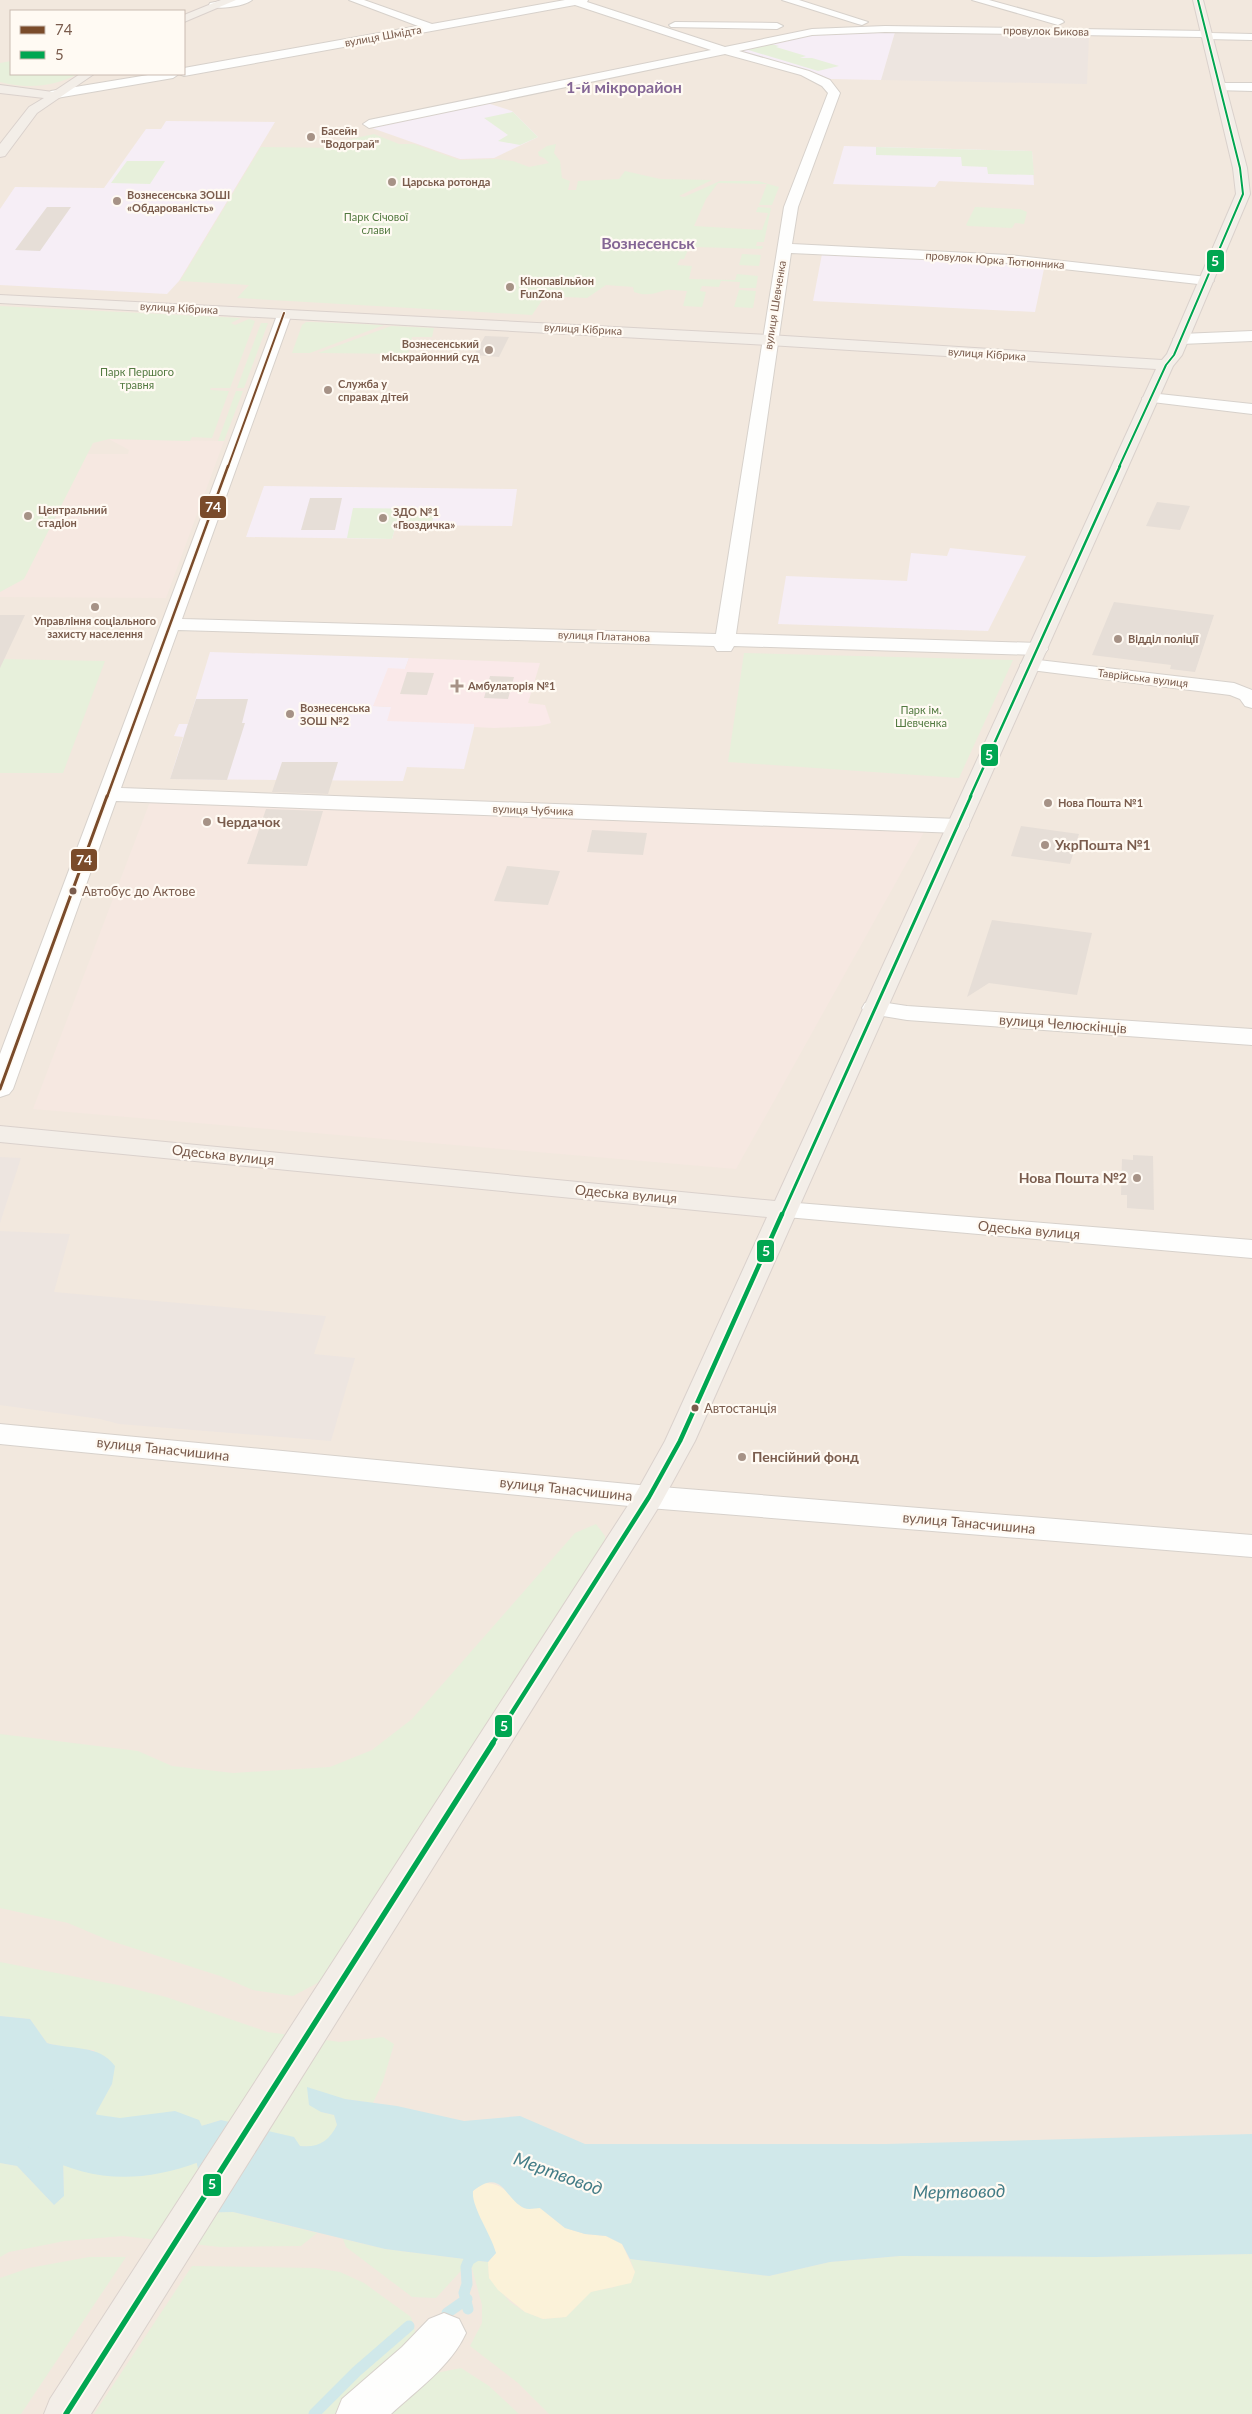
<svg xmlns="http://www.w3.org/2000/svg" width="1252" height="2414" viewBox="0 0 1252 2414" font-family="Lato,sans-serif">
	<rect width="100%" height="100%" fill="#f9f5f0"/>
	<path fill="#f2e8de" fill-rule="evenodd" d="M0 0H1252V2414H0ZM11 11H184V74H11Z"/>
	<path fill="#f6e8e1" d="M109 439 224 441 166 598 0 597V592L24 578 87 454H128L129 450Z
		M151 799 924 832 736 1169 33 1109Z"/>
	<path fill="#ede5e0" d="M895 32 1089 35 1087 84 881 80Z
		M0 1157 21 1158 0 1223Z
		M0 1231 70 1234 54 1292 326 1316 314 1354 355 1358 331 1441 119 1424 100 1419 0 1405Z"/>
	<path fill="#f6eef6" d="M895 32 881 80 830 79 731 50 815 33Z
		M484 102 512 111 538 137 494 158 460 159 369 127Z
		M166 121 275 122 179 281 167 294 0 285V209L15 187 104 188 146 129H161Z
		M844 146 1032 151 1034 185 939 181 935 187 833 184Z
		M822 254 1045 264 1035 312 813 301Z
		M264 486 517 489 512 526 396 525 392 539 246 537Z
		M950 548 1026 556 988 631 778 624 786 576 907 581 911 553 947 556Z
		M210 652 409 658 405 669 373 706 391 707 475 724 464 769 407 767 403 781 170 779 183 737 174 736 179 724H188Z"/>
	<path fill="#fae9e9" d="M409 658 540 663 528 703 545 705 551 723 539 726 494 728 474 727V724L387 721 391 707 373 706 388 668 405 669Z"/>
	<path fill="#e7f0db" d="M771 44 779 46 776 47 806 56 800 58H812L839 66 818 71 745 49Z
		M11 61V74H78C54 87 27 89 0 82V63Z
		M513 112 538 137 520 145 498 141 508 135 484 118Z
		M374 134 399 144H414L459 160 496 159 513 161 529 167 549 163 544 158 539 156 538 152 547 146 556 144 554 153 560 161 562 178 570 181 568 190H576L578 181 619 179 625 171 660 179 712 180 679 196 684 197 720 181H758L779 187 772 205H759L767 184 718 183 706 199 694 226 762 230 768 213 756 212 758 207 771 208 764 242H757L756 246H763L762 249 696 247 688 250 684 259H680L677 265 692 266 689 279 735 280 737 274 758 276 756 288H739L740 282 721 281 719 287 702 286 700 291 706 292 702 307 683 306 687 291C681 291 672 289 666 290 655 293 647 297 634 292L633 287 606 285 587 298 545 296 532 315 237 298 249 285 180 281 261 147 345 148 347 140Z
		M876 147 1032 151 1034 175 988 174 987 167 962 166 961 157 876 155Z
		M127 161H165L150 184 111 183Z
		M975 207 1020 209 1027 212 1024 224 1015 223 1012 228 968 226 966 225Z
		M742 254 761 255 759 266 739 265Z
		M739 290 756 291 753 308 734 307Z
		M0 306 241 318 231 323 235 325 249 319 255 321 230 388H211L210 390 229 391 212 438 192 437 190 441 109 439 93 443 24 579 0 592Z
		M306 322H311L384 325 310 353H292L302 325Z
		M261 323H268L244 388H237Z
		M391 326 434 328 432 337H412L408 354 318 353Z
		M236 391H243L224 441H218Z
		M353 508 434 509 432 525H396L392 539 347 538Z
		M744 653 1013 660 959 778 728 762Z
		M0 659 105 661 63 773H0Z
		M596 1524 605 1536V1549L325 1979 293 1996 253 1990 220 1976 108 1940 68 1923 0 1908V1734L138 1751 172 1766 233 1773 330 1767 372 1750 412 1719 575 1533Z
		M0 1962 118 1985 166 1997 268 2032 340 2042 383 2037 394 2044 383 2081 373 2103 345 2099 321 2112 334 2115 337 2125 331 2138 314 2147 300 2146 221 2120 168 2136 116 2141 102 2135 96 2112 112 2084 94 2050 75 2049 47 2043 30 2019 0 2016Z
		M95 2144 127 2150 159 2149 173 2145 182 2146 195 2155 198 2169 180 2213 233 2212 317 2233 301 2246 220 2247 123 2236 65 2241 9 2252 0 2257V2163L17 2166 54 2205 64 2196 63 2157 73 2146Z
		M343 2239 385 2249 488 2262 489 2278 510 2302 525 2312 543 2319 566 2317 590 2292 615 2287 635 2272 630 2259 769 2276 830 2262 900 2256 1095 2257 1252 2254V2414H549L518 2383 470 2346 482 2323V2305L470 2261 436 2298 412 2297 346 2247Z
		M89 2257H126L21 2414H0V2278L29 2268Z
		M192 2266 315 2268 340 2272 364 2283 411 2317 416 2334 337 2414H94Z
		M461 2368 489 2386 519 2414H375L436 2373Z"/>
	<path fill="#fbf2d9" d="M483 2183C516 2183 505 2210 540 2208L565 2228 585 2234 606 2236 622 2244 635 2272 631 2283 591 2292 566 2317 543 2319 525 2312 498 2290 489 2278 488 2262 496 2253 473 2205V2191Z"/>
	<path fill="#d0e8ea" d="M0 2016 30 2019 47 2043C71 2050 99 2044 115 2066L112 2084 96 2113 102 2135 116 2141 168 2136 221 2120 294 2137 300 2146C319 2148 329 2141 337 2125L334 2115 321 2112 309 2105 307 2087 345 2099 397 2106 464 2121 520 2116 585 2144H886L1252 2134V2254L1095 2257 900 2256 830 2262 769 2276 630 2259 622 2244 606 2236 585 2234 565 2228 540 2208C535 2208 529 2210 524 2208 504 2199 503 2167 473 2191 471 2207 491 2234 496 2253L488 2262 385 2249 233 2212 179 2213 198 2169 195 2155 182 2146 173 2145 160 2149 127 2150 95 2144 73 2146 63 2157 64 2196 54 2205 17 2166 0 2163Z"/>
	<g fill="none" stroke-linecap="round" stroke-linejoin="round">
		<path stroke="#d0e8ea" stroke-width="11" d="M468 2309 464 2293 467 2284 466 2267 469 2260 477 2255
			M447 2313 467 2299
			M314 2414 357 2371 409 2326"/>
		<path fill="#d0e8ea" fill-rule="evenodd" d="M0 2067 51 2088 92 2114 120 2118 175 2111 199 2120 209 2141 199 2162C142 2183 92 2183 39 2154 25 2146 14 2135 0 2128Z"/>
	</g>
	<path fill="#e6ded7" d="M47 207H71L40 251 15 250Z
		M485 336 509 337 499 357 474 355Z
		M310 498H342L335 530H301Z
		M1157 502 1190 506 1180 530 1146 526Z
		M1114 602 1214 615 1195 672 1170 669 1171 665 1092 655Z
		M0 615H25L0 668Z
		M407 672 434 673 427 695 400 694Z
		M490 676 514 677 508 699 484 698Z
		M196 699H248L242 723H245L227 780 170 779Z
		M282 762H338L328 794 272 792Z
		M266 809 323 811 307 866 247 864Z
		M1021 826 1079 834 1070 864 1011 856Z
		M592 830 647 833 643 855 587 852Z
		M507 866 560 871 548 905 494 901Z
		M992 920 1092 933 1077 995 989 983 967 997Z
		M1133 1155 1153 1156 1154 1210 1127 1208V1195H1121L1122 1159 1133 1160Z"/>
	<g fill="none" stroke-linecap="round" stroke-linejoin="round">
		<defs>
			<path id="minor" d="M226 0H252C245 6 216 11 209 5L210 3Z
				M349 0H364L432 24 565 0H588L587 2 725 47 812 29 885 26 1206 31 1211 33 1252 34V40L1206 39 1201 37 885 32 812 35 739 51 809 71 830 80 840 93 798 207 792 244 1009 255 1207 277 1214 281 1207 285 1009 263 791 253 736 634 1038 643 1045 645 1048 649 1045 653 1038 655 734 646 731 651H717L714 646 178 630 121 788 958 819 966 821 969 826 966 831 958 833 116 801 13 1089 9 1094 0 1097V1054L279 310H289L292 313 182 619 716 634 784 207 828 93 822 86 801 75 725 54 369 128 363 124 369 120 711 50 575 5 184 76 179 74H184V68L418 26Z
				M782 0H799L868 22 862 25 858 24Z
				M972 0H989L1062 20 1064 22 1058 25Z
				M675 22 777 23 783 26 777 29 671 27 669 25Z
				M154 74H179L173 78 51 99 45 95 51 91Z
				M1219 83H1252V91L1215 90V84Z
				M1252 331V341L1181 344 1173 339 1181 334Z
				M1150 393 1252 404V414L1144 401 1142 398Z
				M1030 659 1234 683 1252 690V708L1245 706 1240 699 1230 695 1023 669 1020 665 1023 661Z
				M874 1001 907 1006 1252 1029V1045L907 1020 865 1013 862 1008 865 1003Z
				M785 1202 1252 1240V1258L775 1216 771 1210 775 1204Z
				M0 1424 649 1486 1252 1535V1557L649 1508 0 1444Z
				M444 2313 459 2319 466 2333C451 2366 417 2390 391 2414H336L342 2399 402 2347 429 2319Z"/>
			<path id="major" d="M221 0H236L184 22V15Z
				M1193 0H1203L1247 168 1250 194 1182 355 1173 366 1124 476 695 1441 660 1505 91 2414H44L50 2399 636 1493 665 1441 767 1217 0 1142V1126L775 1201 1156 369 769 345 0 303V295L769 335 1162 360 1167 354 1236 194 1233 168Z
				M80 74H94L37 113 5 156 0 157V144L29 107 44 98 0 93V85L53 92Z"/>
		</defs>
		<use href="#minor" stroke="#d7d1cb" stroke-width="2"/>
		<use href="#major" stroke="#dad1cc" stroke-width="2"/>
		<use href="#minor" fill="#fefefd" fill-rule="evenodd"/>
		<use href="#major" fill="#f3eee8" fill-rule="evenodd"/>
		<defs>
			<path id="bus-1-far2" d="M228 467 284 313"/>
			<path id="bus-1-far1" d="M107 797 228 466"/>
			<path id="bus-1" d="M0 1089 107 796"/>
			<path id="bus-2-far4" d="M1119 467 1166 365 1174 355 1243 194 1240 168 1198 0"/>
			<path id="bus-2-far3" d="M970 797 1120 466"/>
			<path id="bus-2-far2" d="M782 1215 971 796"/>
			<path id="bus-2-far1" d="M492 1744 649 1497 680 1441 782 1214"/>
			<path id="bus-2" d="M66 2414 493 1743"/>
		</defs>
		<use href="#bus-1-far2" stroke="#fffaf3" stroke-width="4"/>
		<use href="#bus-1-far1" stroke="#fffaf3" stroke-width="5"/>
		<use href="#bus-1" stroke="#fffaf3" stroke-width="6"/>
		<use href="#bus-2-far4" stroke="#fffaf3" stroke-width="4"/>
		<use href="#bus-2-far3" stroke="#fffaf3" stroke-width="5"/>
		<use href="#bus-2-far2" stroke="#fffaf3" stroke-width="6"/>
		<use href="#bus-2-far1" stroke="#fffaf3" stroke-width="8"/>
		<use href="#bus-2" stroke="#fffaf3" stroke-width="9"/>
		<use href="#bus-1-far2" stroke="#7a4b2a" stroke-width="2"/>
		<use href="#bus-1-far1" stroke="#7a4b2a" stroke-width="2.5"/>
		<use href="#bus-1" stroke="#7a4b2a" stroke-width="3"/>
		<use href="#bus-2-far4" stroke="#00a651" stroke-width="2"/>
		<use href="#bus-2-far3" stroke="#00a651" stroke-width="2.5"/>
		<use href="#bus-2-far2" stroke="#00a651" stroke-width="3"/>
		<use href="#bus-2-far1" stroke="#00a651" stroke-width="4.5"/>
		<use href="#bus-2" stroke="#00a651" stroke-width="5.5"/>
	</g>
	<g fill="#a69286" stroke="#fffaf3" stroke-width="2">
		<circle cx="311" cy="137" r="5"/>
		<circle cx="392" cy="182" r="5"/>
		<circle cx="117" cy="201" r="5"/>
		<circle cx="510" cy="287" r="5"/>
		<circle cx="489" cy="350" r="5"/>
		<circle cx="328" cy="390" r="5"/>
		<circle cx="28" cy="516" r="5"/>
		<circle cx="383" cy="518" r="5"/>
		<circle cx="95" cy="607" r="5"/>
		<circle cx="1118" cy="639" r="5"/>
		<path d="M454.5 678.5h5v5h5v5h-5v5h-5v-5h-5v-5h5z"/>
		<circle cx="290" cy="714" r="5"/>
		<circle cx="1048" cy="803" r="5"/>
		<circle cx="207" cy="822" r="5"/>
		<circle cx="1045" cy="845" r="5"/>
		<circle cx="1137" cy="1178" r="5"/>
		<circle cx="742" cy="1457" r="5"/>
	</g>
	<g fill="#7a5c4d" stroke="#fffaf3" stroke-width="2">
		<circle cx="73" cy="891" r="4.5"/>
		<circle cx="695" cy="1408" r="4.5"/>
	</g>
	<g text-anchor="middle" stroke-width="4.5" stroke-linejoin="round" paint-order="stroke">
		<g font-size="11" fill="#7a5c4d" stroke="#fffaf3">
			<text transform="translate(1046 31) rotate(1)" y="4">провулок Бикова</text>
			<text transform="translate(383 36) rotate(-10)" y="4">вулиця Шмідта</text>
			<text transform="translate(995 260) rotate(4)" y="4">провулок Юрка Тютюнника</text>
			<text transform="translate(775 305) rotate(-81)" y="4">вулиця Шевченка</text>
			<text transform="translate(179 308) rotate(3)" y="4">вулиця Кібрика</text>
			<text transform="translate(583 329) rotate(3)" y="4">вулиця Кібрика</text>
			<text transform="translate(987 354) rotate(4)" y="4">вулиця Кібрика</text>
			<text transform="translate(604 636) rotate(2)" y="4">вулиця Платанова</text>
			<text transform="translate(1143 678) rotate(7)" y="4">Таврійська вулиця</text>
			<text transform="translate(533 810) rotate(2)" y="4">вулиця Чубчика</text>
		</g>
		<g font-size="11" font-weight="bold" fill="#7a5c4d" stroke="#fffaf3" text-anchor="start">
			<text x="321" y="135">Басейн<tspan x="321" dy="13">"Водограй"</tspan></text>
			<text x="402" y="186">Царська ротонда</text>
			<text x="127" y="199">Вознесенська ЗОШІ<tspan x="127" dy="13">«Обдарованість»</tspan></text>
			<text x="520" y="285">Кінопавільйон<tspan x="520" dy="13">FunZona</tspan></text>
			<text x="479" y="348" text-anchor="end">Вознесенський<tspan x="479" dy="13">міськрайонний суд</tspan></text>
			<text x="338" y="388">Служба у<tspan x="338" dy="13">справах дітей</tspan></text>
			<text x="38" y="514">Центральний<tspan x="38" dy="13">стадіон</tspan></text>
			<text x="393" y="516">ЗДО №1<tspan x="393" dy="13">«Гвоздичка»</tspan></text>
			<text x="95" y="625" text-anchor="middle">Управління соціального<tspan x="95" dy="13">захисту населення</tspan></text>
			<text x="1128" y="643">Відділ поліції</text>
			<text x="468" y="690">Амбулаторія №1</text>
			<text x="300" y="712">Вознесенська<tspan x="300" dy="13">ЗОШ №2</tspan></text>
			<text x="1058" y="807">Нова Пошта №1</text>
		</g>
		<g font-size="11" fill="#537a41" stroke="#fffaf3">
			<text x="376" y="221">Парк Січової<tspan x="376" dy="13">слави</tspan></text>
			<text x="137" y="376">Парк Першого<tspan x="137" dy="13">травня</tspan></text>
			<text x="921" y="714">Парк ім.<tspan x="921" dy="13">Шевченка</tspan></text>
		</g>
		<g font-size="13" fill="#7a5c4d" stroke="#fffaf3" text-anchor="start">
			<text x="82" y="896">Автобус до Актове</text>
			<text x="704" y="1413">Автостанція</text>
		</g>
		<g font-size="14" font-weight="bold" fill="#7a5c4d" stroke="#fffaf3" text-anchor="start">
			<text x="217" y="827">Чердачок</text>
			<text x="1055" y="850">УкрПошта №1</text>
			<text x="1127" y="1183" text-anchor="end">Нова Пошта №2</text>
			<text x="752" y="1462">Пенсійний фонд</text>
		</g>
		<g font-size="14" fill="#7a5c4d" stroke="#fffaf3">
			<text transform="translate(1063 1024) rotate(4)" y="5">вулиця Челюскінців</text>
			<text transform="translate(223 1155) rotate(6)" y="5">Одеська вулиця</text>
			<text transform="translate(626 1194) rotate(5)" y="5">Одеська вулиця</text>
			<text transform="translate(1029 1230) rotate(5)" y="5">Одеська вулиця</text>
			<text transform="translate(163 1449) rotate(6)" y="5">вулиця Танасчишина</text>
			<text transform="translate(566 1489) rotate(6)" y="5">вулиця Танасчишина</text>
			<text transform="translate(969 1523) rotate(5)" y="5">вулиця Танасчишина</text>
		</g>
		<g font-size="16" font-weight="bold" fill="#846695" stroke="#fffaf3">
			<text x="624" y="93">1-й мікрорайон</text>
			<text x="648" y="249">Вознесенськ</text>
		</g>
		<g font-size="18" font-style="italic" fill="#437c86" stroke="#fffaf3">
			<text transform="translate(558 2174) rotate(20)" y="6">Мертвовод</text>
			<text transform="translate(959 2192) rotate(-1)" y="6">Мертвовод</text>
		</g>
	</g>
	<g stroke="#fffaf3" stroke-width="2">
		<rect x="1206" y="249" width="19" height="24" rx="5" fill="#00a651"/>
		<rect x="199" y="495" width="28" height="24" rx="5" fill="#7a4b2a"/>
		<rect x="980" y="743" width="19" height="24" rx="5" fill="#00a651"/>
		<rect x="70" y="848" width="28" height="24" rx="5" fill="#7a4b2a"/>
		<rect x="756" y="1239" width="19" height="24" rx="5" fill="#00a651"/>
		<rect x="494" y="1714" width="19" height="24" rx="5" fill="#00a651"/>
		<rect x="202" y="2173" width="20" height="24" rx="5" fill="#00a651"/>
	</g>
	<g font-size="14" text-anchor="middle" font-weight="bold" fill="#fff">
		<text x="1215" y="266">5</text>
		<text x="213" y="512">74</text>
		<text x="989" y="760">5</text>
		<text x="84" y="865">74</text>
		<text x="766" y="1256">5</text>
		<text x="504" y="1731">5</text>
		<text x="212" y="2189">5</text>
	</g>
	<rect x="10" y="10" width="175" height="65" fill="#fffaf3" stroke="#cabbb1"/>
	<rect x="20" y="26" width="25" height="8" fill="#7a4b2a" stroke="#cabbb1"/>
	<text x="55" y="35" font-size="15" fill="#7a5c4d">74</text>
	<rect x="20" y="51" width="25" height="8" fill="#00a651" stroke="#cabbb1"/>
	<text x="55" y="60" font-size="15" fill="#7a5c4d">5</text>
</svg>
